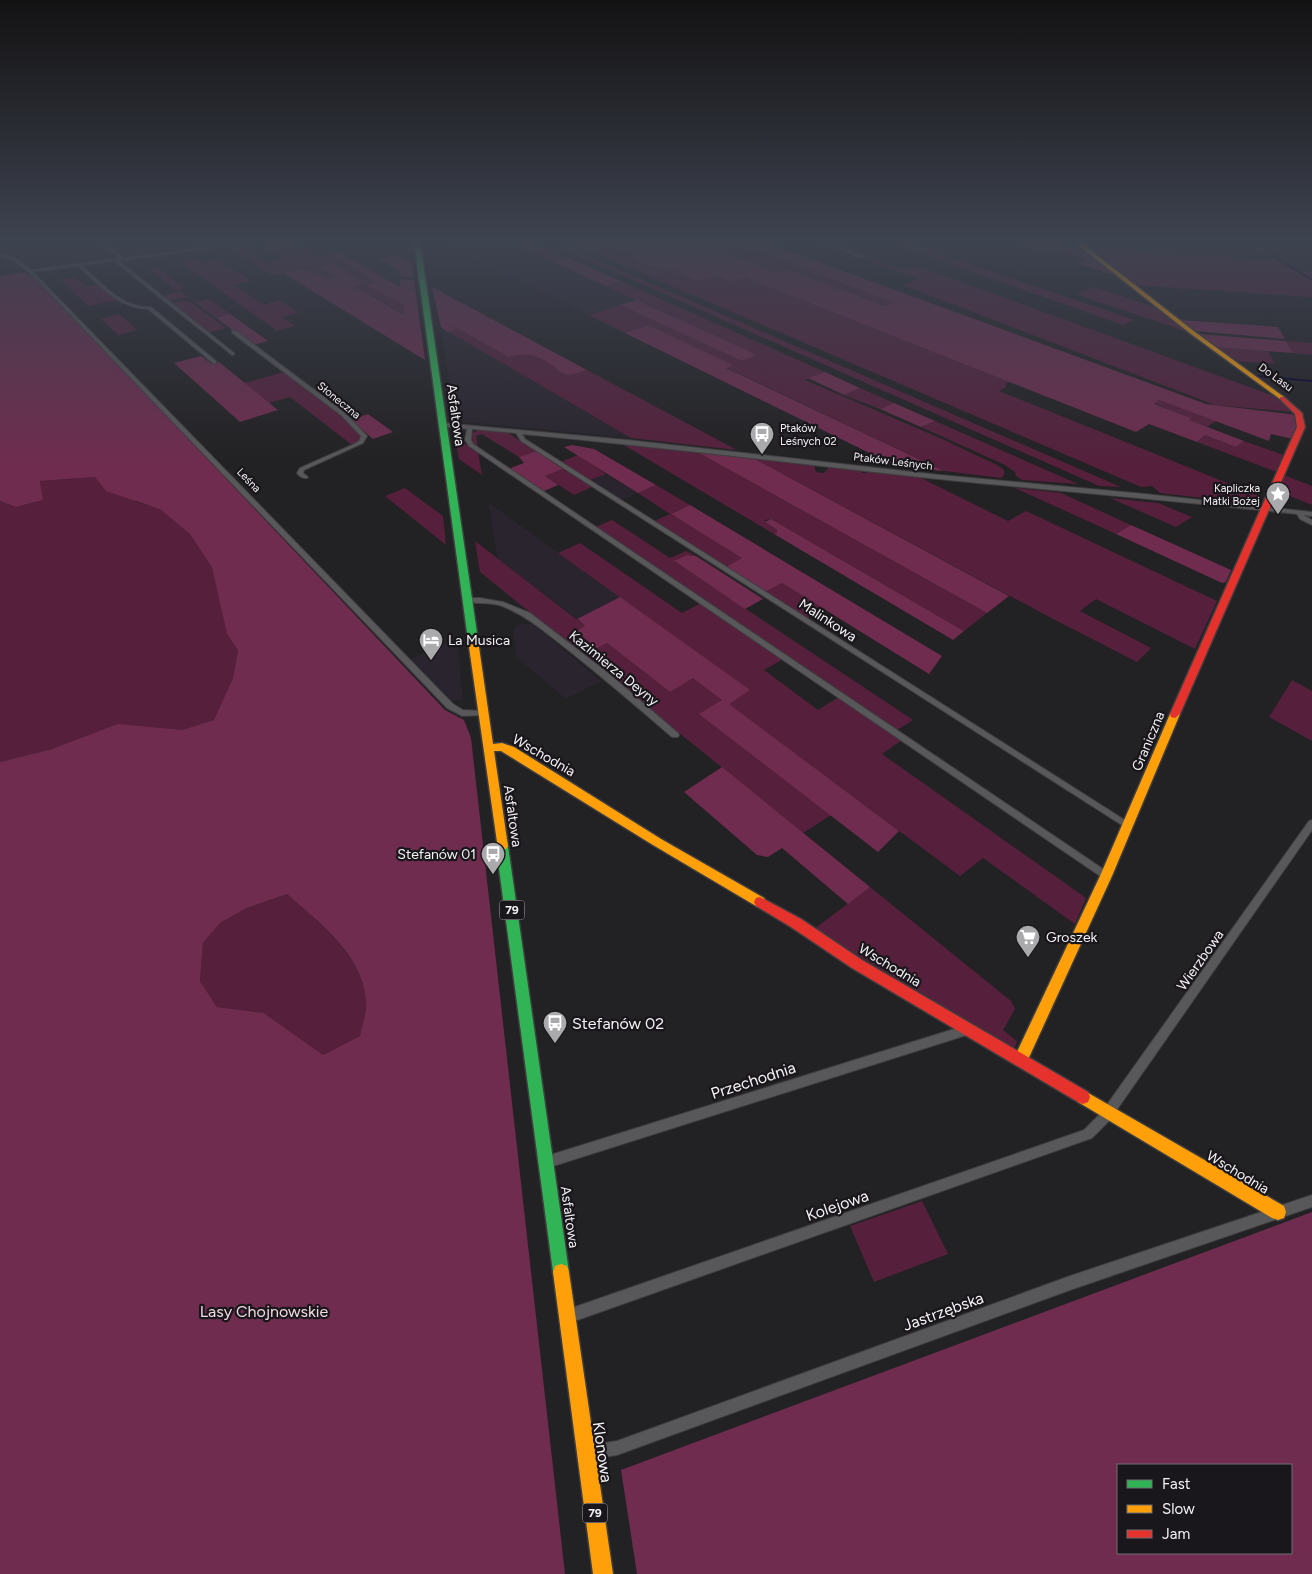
<svg xmlns="http://www.w3.org/2000/svg" width="1312" height="1574" viewBox="0 0 1312 1574" font-family="Figtree,sans-serif">
	<rect width="100%" height="100%" fill="#222123"/>
	<path fill="#29242d" d="M441 242H510L636 300 589 315Z
		M369 253 399 270 401 287 349 258Z
		M441 327 631 438 465 422 453 415 454 413Z
		M606 474 638 493 622 500 590 480Z
		M488 502 620 597 577 619 498 559Z
		M531 623 537 627 601 681 566 699 516 657 513 631 517 625Z
		M457 637 463 699 451 701 411 659Z"/>
	<path fill="#56203c" d="M294 242 319 257 329 254 377 282 368 285 404 305 405 315 353 285 363 283 338 276 327 279 311 270 304 271 300 269 275 275 270 274 231 248 241 246 267 263 283 259 257 243Z
		M519 242H534L567 257 554 262 513 244Z
		M547 242 562 245 1121 487 1099 486Z
		M698 242H733L894 302 885 306 786 269 775 272Z
		M888 242H906L1134 320 1123 325Z
		M612 245 638 256 644 264 677 272 698 281 715 276 731 282 746 278 1009 382 1005 384 1006 387 999 391 1262 497 1256 504 1160 493 1152 486 1141 487 590 251Z
		M1087 248 1273 260 1266 254 1254 251 1255 249 1266 250 1297 271 1312 272V297L1132 285Z
		M218 259 250 281 235 285 264 305 280 300 298 313 282 317 295 326 277 331 182 263 198 260 203 263Z
		M872 259 902 270 917 266 1282 399 1294 412 1215 405 903 285 919 279 869 261Z
		M157 267 183 288 178 290 188 297 170 301 162 296 178 292 150 269Z
		M75 277 85 287 98 284 116 300 88 306 61 280Z
		M620 281 825 372 805 380 942 439 997 465 1004 470V475L1001 478 944 471 725 367 732 365 648 325 625 333 589 315 620 305 742 361 758 355 605 286Z
		M1095 287 1157 308 1191 333 1076 294Z
		M208 299 230 314 216 318 195 302Z
		M182 301H189L226 328 208 333 172 303Z
		M118 314 120 315 137 330 118 335 101 319Z
		M455 326 509 357C527 352 539 356 554 367 558 371 562 374 568 375 574 375 581 372 587 370L737 450 631 438 449 332 454 330Z
		M1286 341 1312 343V355L1293 353Z
		M1215 347 1268 351 1275 364 1234 361Z
		M284 372 344 418 361 435 359 441 352 445 290 397 269 403 244 383Z
		M860 388 894 403 880 409 844 395Z
		M1159 400 1216 421 1207 427 1188 420 1190 418 1153 403Z
		M935 421 1078 484 1022 480 1016 476 1015 472 1005 465 921 427Z
		M480 429 508 433 536 451 519 457 482 434 476 436 478 448 473 445 472 433Z
		M1205 435 1236 447 1244 441 1286 456 1277 472 1197 442Z
		M455 438 478 452 482 475 459 459Z
		M622 444 699 453 987 613 964 631 771 519 765 520 766 523 777 530 778 533 774 534Z
		M578 455 606 474 590 480 561 462Z
		M753 458 814 466 816 472 824 473 829 467 862 470V473H867V471L915 475 1008 521 1026 511 1217 601 1195 649 1096 599 1080 611 1151 648 1137 662 1055 620Z
		M563 469 592 487 574 495 545 476Z
		M1284 475 1312 486V505L1277 491Z
		M95 477 137 502 160 508 190 534 212 568 227 633 238 650 233 678 215 720 182 730 52 749 0 762V501L16 507 43 500 40 481Z
		M656 485 690 505 671 514 743 558 726 567 654 521 670 514 638 493Z
		M405 488 443 516 446 545 385 496Z
		M1015 488 1061 493 1131 525 1116 534Z
		M1110 498 1158 503 1192 517 1176 527Z
		M612 520 670 558 686 551 696 556 687 555 675 562 913 720 897 730 595 527Z
		M475 541 585 626 576 631 607 643 670 692 693 677 723 700 700 714 831 815 803 833 480 572Z
		M580 543 682 613 701 603 783 659 764 670 818 710 839 697 902 740 882 754 1086 898 1075 924 983 858 960 876 728 704 749 690 558 553Z
		M782 583 824 609 807 618 765 592Z
		M1292 680 1312 691V741L1269 717Z
		M870 887 1011 1001 1015 1009 1003 1030 1017 1041 1014 1049 814 929Z
		M287 894C319 923 362 954 366 1001 367 1012 362 1025 360 1036L323 1055 264 1013 217 1007 200 981 203 943 220 923 247 908Z
		M922 1201 948 1254 874 1282 850 1226Z"/>
	<path fill="#6f2c4e" fill-rule="evenodd" d="M569 242H698L775 272 786 269 885 306 893 302 733 242H764L1206 404 1297 415 1300 424 1293 439 1271 434 1269 441 1159 400 1154 404 1191 418 1189 420 1244 441 1236 447 1205 435 1197 442 1149 424 1136 432 746 278 731 282 715 276 698 281 677 272 639 263 634 259 637 256 612 245 590 251Z
		M1013 242H1053L1088 254 1117 276 1077 263 1086 259 1055 249 1045 253Z
		M338 252 400 287V279L414 280 425 360 283 273 300 269 304 271 311 270 327 279 337 276 321 267 332 264 364 283 354 286 404 315V305L367 285 377 282 329 254Z
		M397 255 412 262 414 278 400 276 399 270 379 259Z
		M567 257 620 281 605 286 554 262Z
		M24 272 38 280 445 710 464 720 471 738 565 1574H0V762L52 749 118 724 182 730 214 720 233 678 238 650 227 634 212 568 190 534 160 509 106 491 95 477 40 481 43 500 16 507 0 501V276ZM287 894C319 923 362 953 366 1001 367 1012 362 1025 360 1036L323 1055 264 1013 217 1007 200 981 203 943 220 923 247 908Z
		M432 287 587 370C581 372 574 375 568 375 562 374 558 371 554 367 539 356 527 352 509 357L455 327 454 330 448 332 441 327Z
		M636 300 758 355 742 361 620 305Z
		M230 314 268 341 253 345 216 318Z
		M1180 320 1278 327 1285 339 1195 331Z
		M648 325 733 365 726 368 944 471 898 467 625 333Z
		M1198 334 1286 341 1293 353 1215 347Z
		M201 356 212 364 219 362 278 410 240 422 174 363Z
		M825 372 860 388 844 395 808 378Z
		M894 403 935 421 921 427 880 409Z
		M368 414 393 432 373 439 351 420Z
		M572 445 594 449 656 485 638 493 564 447Z
		M536 451 563 469 545 476 558 485 542 492 508 469 524 463 519 457Z
		M699 453 753 458 1009 596 987 613Z
		M690 505 942 656 929 674 782 583 765 592 726 567 742 558 671 514Z
		M771 519 964 631 953 640 774 534 777 533V530L765 522Z
		M1131 525 1231 570 1226 582 1222 583 1116 534Z
		M687 555 696 556 763 599 745 609 674 561Z
		M620 597 750 690 729 704 899 831 878 852 699 714 722 700 693 678 670 692 607 643 597 648 576 631 585 626 577 619Z
		M722 767 870 887 848 904 782 848 768 857 757 855 684 792Z
		M1312 1212V1574H637L621 1470ZM1118 1465H1291V1553H1118Z"/>
	<g fill="none" stroke-linecap="round" stroke-linejoin="round">
		<path stroke="#06032d" stroke-width="2" d="M1265 251 1312 280
			M1257 376 1312 381"/>
		<defs>
			<path id="street" d="M101 242H106L124 258 243 242H257L119 261 234 353V355H232L114 261 82 265C98 280 117 302 139 306 143 307 147 307 151 307L216 361V363L214 364 148 309C119 309 98 284 78 266L33 272 453 704 463 710 486 711 487 713 486 715 462 716 447 708 33 276 13 260 0 256V254L15 258 31 270 120 258Z
				M821 242H828L865 257 862 258Z
				M232 331H236L345 413 367 436 363 443 304 470 303 473 308 477 307 478C303 479 299 476 297 473L300 468 352 445 359 441 361 436 341 415 232 333Z
				M443 423 627 440 940 475 1145 494 1312 512V516L1303 515 1312 520V525L1300 519 1297 514C1177 501 1058 491 938 479 800 464 661 447 522 434L525 439 1131 824 1133 826 1131 828 1128 829 521 441 516 433 472 429 471 440 473 444 1109 873 1111 876 1109 879 1106 880 469 446 465 440 467 429 441 426 440 425Z
				M464 598H480L503 602 530 613 608 673 678 733 679 735 678 737H672C636 706 600 675 563 646 544 631 525 615 502 606 490 602 477 604 464 602Z
				M1312 820V830L1109 1121 1092 1138 569 1323 564 1321 562 1316 564 1311 569 1309 1084 1130 1101 1113 1309 821Z
				M970 1024 974 1026 975 1029 974 1032 970 1034 547 1168 543 1166 541 1162 543 1158 547 1156Z
				M1312 1195V1207L1070 1290 617 1455 586 1460 581 1458 579 1453 581 1448 586 1446 617 1441 1070 1276Z"/>
			<path id="fast" d="M414 242H420L478 640 473 643 468 640Z
				M502 841 506 843 508 846 569 1272 567 1278 561 1280 555 1278 553 1272 496 846 498 843Z"/>
			<path id="slow" d="M1074 242H1080L1195 332 1284 397V399H1280L1191 334Z
				M473 637 478 640 493 744 502 743 514 747 661 839 764 898 766 902 764 906 760 907 756 906 653 845 501 751H494L508 846 506 849H498L468 640Z
				M1175 710 1180 714 1112 876 1026 1064 1021 1066 1016 1064 1014 1059 1016 1054 1100 876 1170 714Z
				M1083 1090 1284 1206 1286 1212 1284 1218 1278 1220 1272 1218 1078 1102 1076 1097 1078 1092Z
				M561 1264 567 1266 569 1272 613 1574H593L553 1272 555 1266Z"/>
			<path id="jam" d="M1280 397H1284L1302 413 1305 427 1180 714 1175 718 1171 717 1170 714 1297 427 1295 414 1280 399Z
				M760 897 801 919 862 960 1088 1092 1090 1097 1088 1102 1083 1104 1078 1102 852 968 791 927 756 906 754 902 756 898Z"/>
		</defs>
		<use href="#street" stroke="#3e3d3f" stroke-width="2"/>
		<use href="#fast" stroke="#3e3d3f" stroke-width="3"/>
		<use href="#slow" stroke="#3e3d3f" stroke-width="3"/>
		<use href="#jam" stroke="#3e3d3f" stroke-width="3"/>
		<use href="#street" fill="#585759" fill-rule="evenodd"/>
		<use href="#fast" fill="#30b455" fill-rule="evenodd"/>
		<use href="#slow" fill="#ff9f0a" fill-rule="evenodd"/>
		<use href="#jam" fill="#e5322d" fill-rule="evenodd"/>
	</g>
	<linearGradient id="sky" x2="0" y2="1"><stop stop-color="#131213"/><stop offset="0.52" stop-color="#3e4350"/><stop offset="1" stop-color="#3e4350" stop-opacity="0"/></linearGradient>
	<rect width="1312" height="463" fill="url(#sky)"/>
	<defs>
		<symbol id="bus-pin" viewBox="-11 -11 22 30"><path d="M0 17L-7.5 6A9.5 9.5 0 1 1 7.5 6Z" fill="#aaa9ac" stroke="#19171b"/><path d="M-5-6H5V4H4V6H2V4H-2V6H-4V4H-5ZM-3.5-4V0h7V-4ZM-3.5 1.2v1.5H-2V1.2ZM2 1.2v1.5H3.5V1.2Z" fill="#fff"/></symbol>
		<symbol id="sight-pin" viewBox="-11 -11 22 30"><path d="M0 17L-7.5 6A9.5 9.5 0 1 1 7.5 6Z" fill="#aaa9ac" stroke="#19171b"/><path d="M0-6L1.8-2.2L6-1.7L2.9 1.2L3.7 5.4L0 3.3L-3.7 5.4L-2.9 1.2L-6-1.7L-1.8-2.2Z" fill="#fff"/></symbol>
		<symbol id="hotel-pin" viewBox="-11 -11 22 30"><path d="M0 17L-7.5 6A9.5 9.5 0 1 1 7.5 6Z" fill="#aaa9ac" stroke="#19171b"/><path d="M-6-4.5h1.5V1H6V5H4.5V3h-9V5H-6ZM-4 0a1.8 1.8 0 1 1 3.6 0ZM.5 0V-2.5h3Q6-2.5 6 0Z" fill="#fff"/></symbol>
		<symbol id="supermarket-pin" viewBox="-11 -11 22 30"><path d="M0 17L-7.5 6A9.5 9.5 0 1 1 7.5 6Z" fill="#aaa9ac" stroke="#19171b"/><path d="M-6-5.5h2.5l.6 2H6L4.5 2H-2.5L-4.4-4H-6ZM-1.5 3.2a1.3 1.3 0 1 0 .1 0ZM3 3.2a1.3 1.3 0 1 0 .1 0Z" fill="#fff"/></symbol>
	</defs>
	<g fill-rule="evenodd">
		<use href="#bus-pin" x="748" y="420" width="28" height="38"/>
		<use href="#sight-pin" x="1264" y="480" width="28" height="38"/>
		<use href="#hotel-pin" x="417" y="626" width="28" height="38"/>
		<use href="#bus-pin" x="479" y="840" width="28" height="38"/>
		<use href="#supermarket-pin" x="1014" y="923" width="28" height="38"/>
		<use href="#bus-pin" x="541" y="1009" width="28" height="38"/>
	</g>
	<g text-anchor="middle" stroke-width="4.5" stroke-linejoin="round" paint-order="stroke">
		<g font-size="11" fill="#f4f2f5" stroke="#19171b">
			<text transform="translate(1276 377) rotate(36)" y="4">Do Lasu</text>
			<text transform="translate(339 400) rotate(39)" y="4">Słoneczna</text>
			<text transform="translate(893 461) rotate(7)" y="4">Ptaków Leśnych</text>
			<text transform="translate(249 480) rotate(46)" y="4">Leśna</text>
		</g>
		<g font-size="11" fill="#f4f2f5" stroke="#19171b" text-anchor="start">
			<text x="780" y="432">Ptaków<tspan x="780" dy="13">Leśnych 02</tspan></text>
			<text x="1260" y="492" text-anchor="end">Kapliczka<tspan x="1260" dy="13">Matki Bożej</tspan></text>
		</g>
		<g fill="#19171b" stroke="#b2b0b4" stroke-width="1">
			<rect x="499.5" y="900.5" width="25" height="19" rx="4"/>
			<rect x="582.5" y="1503.5" width="25" height="19" rx="4"/>
		</g>
		<g font-size="12" font-weight="bold" fill="#f4f2f5">
			<text x="512" y="914">79</text>
			<text x="595" y="1517">79</text>
		</g>
		<g font-size="14" fill="#f4f2f5" stroke="#19171b">
			<text transform="translate(456 415) rotate(82)" y="5">Asfaltowa</text>
			<text transform="translate(828 620) rotate(33)" y="5">Malinkowa</text>
			<text transform="translate(614 668) rotate(39)" y="5">Kazimierza Deyny</text>
			<text transform="translate(1148 741) rotate(-67)" y="5">Graniczna</text>
			<text transform="translate(544 755) rotate(30)" y="5">Wschodnia</text>
			<text transform="translate(513 816) rotate(82)" y="5">Asfaltowa</text>
			<text transform="translate(1200 960) rotate(-55)" y="5">Wierzbowa</text>
			<text transform="translate(890 965) rotate(31)" y="5">Wschodnia</text>
			<text transform="translate(1238 1172) rotate(31)" y="5">Wschodnia</text>
			<text transform="translate(570 1217) rotate(82)" y="5">Asfaltowa</text>
		</g>
		<g font-size="14" fill="#f4f2f5" stroke="#19171b" text-anchor="start">
			<text x="448" y="645">La Musica</text>
			<text x="476" y="859" text-anchor="end">Stefanów 01</text>
			<text x="1046" y="942">Groszek</text>
		</g>
		<g font-size="16" fill="#f4f2f5" stroke="#19171b" text-anchor="start">
			<text x="572" y="1029">Stefanów 02</text>
		</g>
		<g font-size="16" fill="#f4f2f5" stroke="#19171b">
			<text transform="translate(753 1080) rotate(-18)" y="6">Przechodnia</text>
			<text transform="translate(837 1205) rotate(-19)" y="6">Kolejowa</text>
			<text transform="translate(943 1311) rotate(-20)" y="6">Jastrzębska</text>
			<text transform="translate(603 1452) rotate(82)" y="6">Klonowa</text>
		</g>
		<g font-size="16" fill="#f2dae4" stroke="#19171b">
			<text x="264" y="1317">Lasy Chojnowskie</text>
		</g>
	</g>
	<rect x="1117" y="1464" width="175" height="90" fill="#19171b" stroke="#716f72"/>
	<rect x="1127" y="1480" width="25" height="8" fill="#30b455" stroke="#716f72"/>
	<text x="1162" y="1489" font-size="15" fill="#f4f2f5">Fast</text>
	<rect x="1127" y="1505" width="25" height="8" fill="#ff9f0a" stroke="#716f72"/>
	<text x="1162" y="1514" font-size="15" fill="#f4f2f5">Slow</text>
	<rect x="1127" y="1530" width="25" height="8" fill="#e5322d" stroke="#716f72"/>
	<text x="1162" y="1539" font-size="15" fill="#f4f2f5">Jam</text>
</svg>
